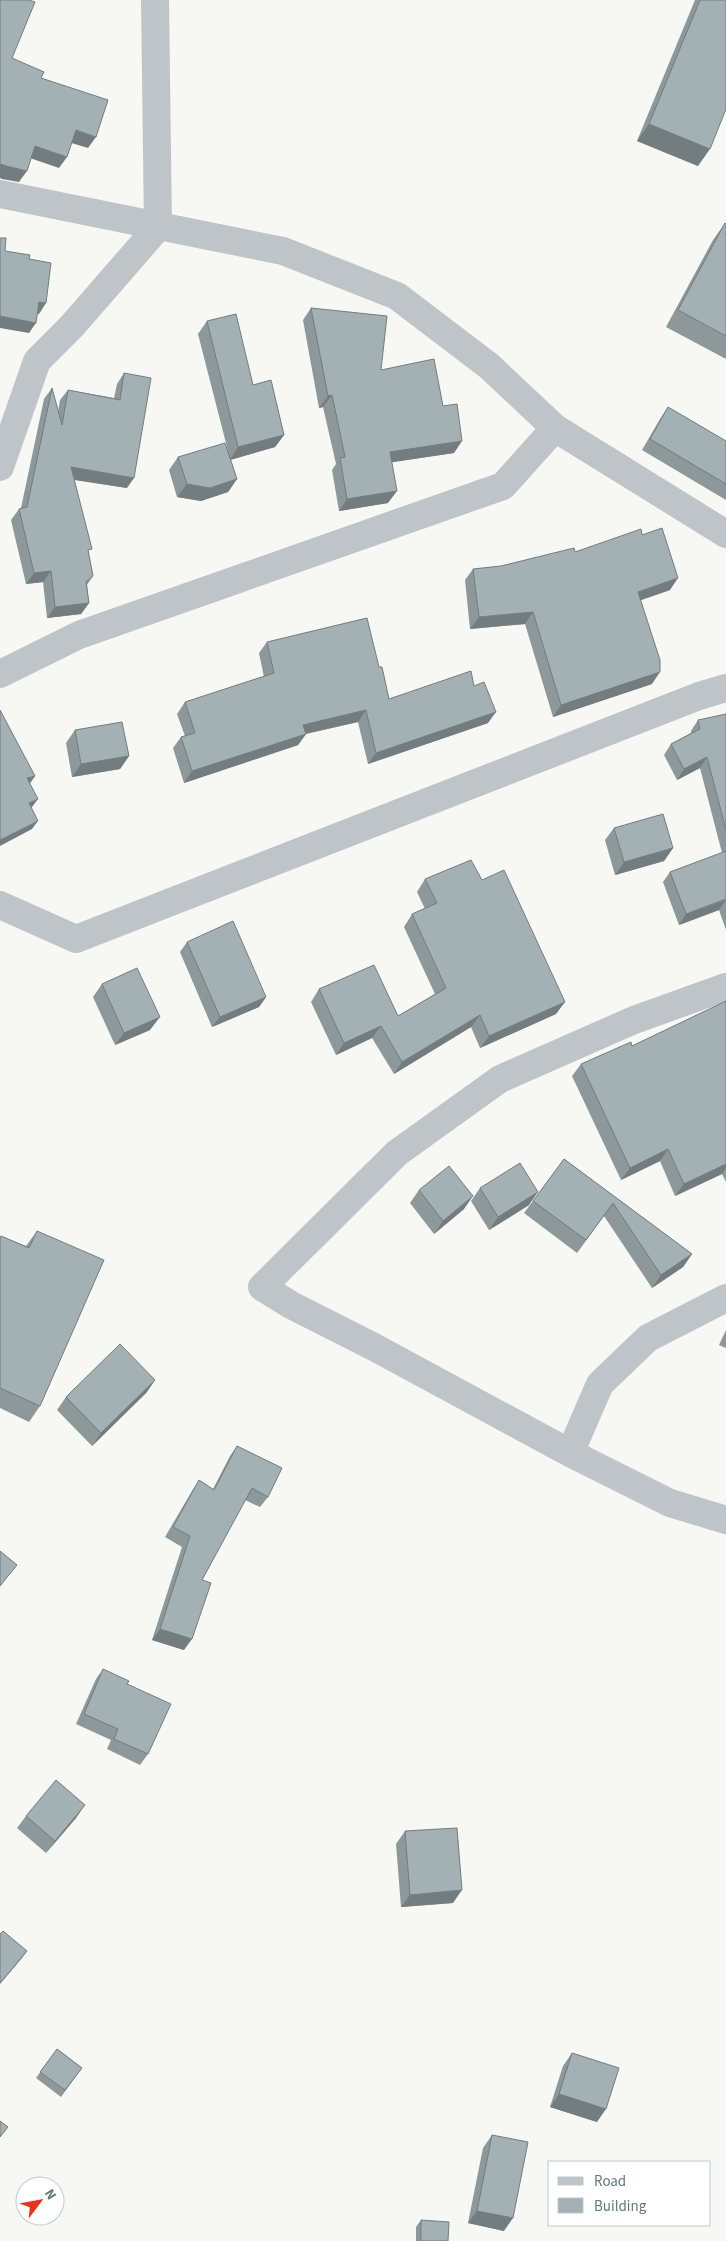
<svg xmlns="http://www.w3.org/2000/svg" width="726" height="2241" viewBox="0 0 726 2241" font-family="'Source Sans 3',sans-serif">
	<rect width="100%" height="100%" fill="#f7f7f4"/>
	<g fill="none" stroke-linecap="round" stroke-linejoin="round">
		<path stroke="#bec4c7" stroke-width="28" d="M0 194 283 251 397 296 489 366 555 428 726 534
			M0 467 37 361 72 326 158 227 155 0
			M0 674 79 635 503 486 555 428
			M0 905 76 939 699 696 726 688
			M726 987 634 1020 500 1079 397 1153 262 1287 291 1305 374 1347 570 1453 670 1503 726 1520
			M570 1453 600 1384 648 1338 726 1298"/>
	</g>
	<path fill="#8d989b" d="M695 0H726L698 166 637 141Z
		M725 223 726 224V359L666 327 713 240Z
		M311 308 381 370 443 406 454 453 391 462 388 503 339 511 332 470 336 464 323 407 319 408 303 320Z
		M207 321 253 385 284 435 275 447 230 460 237 479 228 492 201 501 177 497 169 470 178 457 228 451 198 334Z
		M124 373 127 488 74 480 93 576 87 585 89 603 81 614 47 618 43 582 26 584 11 520 19 509 21 508 44 399 52 388 58 412 60 400 68 390 114 398 117 384Z
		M668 407 726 441V500L642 450 660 419Z
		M642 535 670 590 640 600 652 684 553 717 525 624 470 629 465 580 473 569 501 566 575 552Z
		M267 642 379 667 389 699 474 686 488 723 368 764 358 722 306 734 298 745 184 783 173 748 181 737 185 736 177 714 185 702 264 677 259 653Z
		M726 714V930L719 910 679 925 663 882 670 872 722 853 700 768 677 780 664 755 671 744 691 733V731L698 720Z
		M75 730 129 756 120 769 72 777 66 743Z
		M614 828 673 848 664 861 615 875 605 840Z
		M425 879 482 880 556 1014 480 1048 471 1027 394 1074 372 1038 336 1055 311 1002 319 989 398 1016 435 994 404 927 412 914 425 909 417 892Z
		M187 942 266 997 259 1007 212 1027 180 952Z
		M102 984 150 1030 115 1045 93 997Z
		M726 1002V1182L722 1174 675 1196 660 1161 621 1180 572 1076 581 1064 632 1046Z
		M564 1159 692 1254 683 1267 652 1288 604 1216 577 1253 524 1213Z
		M480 1188 529 1205 489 1230 471 1201Z
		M419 1190 464 1209 434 1234 410 1203Z
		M37 1231 40 1406 29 1422 0 1408V1238L1 1236 26 1246Z
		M726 1330V1348L719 1345Z
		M155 1380 146 1393 92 1446 57 1410 66 1397Z
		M237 1446 268 1497 260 1507 245 1500 202 1580 184 1650 152 1640 182 1547 165 1537 192 1491 199 1480 213 1489 230 1456Z
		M103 1669 127 1684 148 1754 140 1765 107 1749 111 1740 76 1724 96 1679Z
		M26 1816 76 1818 46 1853 17 1828Z
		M405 1831 453 1903 401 1907 396 1844Z
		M57 2049 82 2068 61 2097 36 2078Z
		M572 2053 597 2122 550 2107 563 2066Z
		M492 2135 504 2231 468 2223 483 2148Z
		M421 2220 448 2241H416V2227Z"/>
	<path fill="#737c7e" d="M649 124 710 149 698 166 637 141Z
		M76 130 96 137 88 148 68 142Z
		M35 146 67 157 59 168 27 157Z
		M0 164 27 171 19 182 2 179 0 178Z
		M39 302 46 303 39 314 32 313Z
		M0 316 36 323 29 333 0 328Z
		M332 395 323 407 319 408 328 396Z
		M284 435 275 447 230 460 238 447Z
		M462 441 454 453 381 464 390 452Z
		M71 467 134 478 127 488 64 478Z
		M237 479 228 492 201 501 177 497 187 484Z
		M397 491 388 503 339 511 347 499Z
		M51 571 43 582 26 584 34 573Z
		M678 578 670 590 630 604 638 592Z
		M89 603 81 614 47 618 55 607Z
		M533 612 525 624 470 629 479 617Z
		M660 672 652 684 553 717 561 705Z
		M366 710 358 722 295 736 303 725Z
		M496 712 488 723 368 764 376 753Z
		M306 734 298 745 184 783 192 771Z
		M129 756 120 769 72 777 81 764Z
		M707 757 700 768 677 780 684 769Z
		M35 776 29 785 27 778Z
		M38 799 32 807 23 812 29 803Z
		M38 821 32 829 0 846V840Z
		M673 848 664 861 615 875 624 862Z
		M726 900 719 910 679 925 686 914Z
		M266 997 259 1007 212 1027 220 1017Z
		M565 1002 556 1014 480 1048 489 1036Z
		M480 1015 471 1027 394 1074 402 1062Z
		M160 1017 150 1030 115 1045 124 1033Z
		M381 1026 372 1038 336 1055 344 1043Z
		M668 1149 660 1161 621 1180 630 1168Z
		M726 1164V1168L722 1174 675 1196 684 1184Z
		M538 1192 529 1205 489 1230 498 1217Z
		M473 1196 464 1209 434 1234 443 1221Z
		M692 1254 683 1267 652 1288 661 1275Z
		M155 1380 146 1393 92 1446 101 1433Z
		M160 1629 192 1639 184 1650 152 1640Z
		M85 1805 76 1818 46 1853 55 1841Z
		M462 1890 453 1903 401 1907 410 1895Z
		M27 1951 22 1958 0 1984V1983Z
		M559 2094 606 2109 597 2122 550 2107Z
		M477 2211 513 2218 504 2231 468 2223Z"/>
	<path fill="#a4b1b4" stroke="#737c7e" d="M0 0H29L35 2 12 58 44 72 41 78 108 100 96 137 76 130 67 157 35 146 27 171 10 167 0 164Z
		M700 0H726V109L710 149 649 124Z
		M725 223 726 224V336L678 310Z
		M0 238H6L5 251 30 255 29 259 51 263 46 303 39 302 36 323 0 316Z
		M311 308 387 316 381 370 434 359 443 406 457 404 462 441 390 452 397 491 347 499 340 458 345 457 332 395 328 396Z
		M236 314 253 385 271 380 284 435 238 447 207 321Z
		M124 373 151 378 134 478 71 467 92 549 88 550 93 576 86 582 89 603 55 607 51 571 34 573 19 509 27 507 52 388 62 425 68 390 120 400Z
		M668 407 726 441V484L650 439Z
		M225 443 237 479 210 488 187 484 178 457Z
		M662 528 678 578 638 592 660 660V672L561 705 533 612 479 617 473 569 501 566 574 548 575 552 641 529 642 535Z
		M367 618 379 667H382L389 699 471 671 474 686 484 682 496 712 376 753 366 710 303 725 306 734 192 771 181 737 195 733 185 702 274 673 267 642Z
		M0 710 35 776 27 778 38 799 29 803 38 821 0 840Z
		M726 714V830L707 757 684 769 671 744 700 729 698 720Z
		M122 722 129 756 81 764 75 730Z
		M663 814 673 848 624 862 614 828Z
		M726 851V899L686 914 670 872Z
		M471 860 482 880 504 870 565 1002 489 1036 480 1015 402 1062 381 1026 344 1043 319 989 374 965 398 1016 446 988 412 914 437 903 425 879Z
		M233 921 266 997 220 1017 187 942Z
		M137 968 160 1017 124 1033 102 984Z
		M726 1001V1164L684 1184 668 1149 630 1168 581 1064 631 1042 632 1046Z
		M564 1159 692 1254 661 1275 613 1203 586 1240 533 1201Z
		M520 1163 538 1192 498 1217 480 1188Z
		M449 1166 473 1196 443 1221 419 1190Z
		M37 1231 104 1260 40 1406 0 1388V1239L1 1236 29 1248Z
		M120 1344 155 1380 101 1433 66 1397Z
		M237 1446 282 1468 268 1497 252 1488 202 1580 211 1583 192 1639 160 1629 190 1536 173 1527 199 1480 214 1490Z
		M0 1551 17 1565 0 1586Z
		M103 1669 129 1681 127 1684 171 1704 148 1754 114 1739 118 1729 84 1714Z
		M56 1780 85 1805 55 1841 26 1816Z
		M457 1828 462 1890 410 1895 405 1831Z
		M3 1931 27 1951 0 1983V1934Z
		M57 2049 82 2068 65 2090 40 2072Z
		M572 2053 619 2068 606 2109 559 2094Z
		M0 2121 8 2127 0 2137Z
		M492 2135 528 2142 513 2218 477 2211Z
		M421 2220 449 2222 448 2241H421Z"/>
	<rect x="548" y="2161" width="162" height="65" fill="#ffffff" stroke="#c0c9cd"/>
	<rect x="558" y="2177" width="25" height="8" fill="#bec4c7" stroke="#c0c9cd"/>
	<text x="594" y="2186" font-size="15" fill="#617881">Road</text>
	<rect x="558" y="2198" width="25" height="15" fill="#a4b1b4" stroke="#c0c9cd"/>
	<text x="594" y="2211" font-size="15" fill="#617881">Building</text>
	<g transform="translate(40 2201) rotate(58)"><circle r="24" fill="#ffffff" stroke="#c0c9cd"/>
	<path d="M0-4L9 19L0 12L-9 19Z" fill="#ec311f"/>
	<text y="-8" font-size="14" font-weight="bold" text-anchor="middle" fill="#617881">N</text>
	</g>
</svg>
